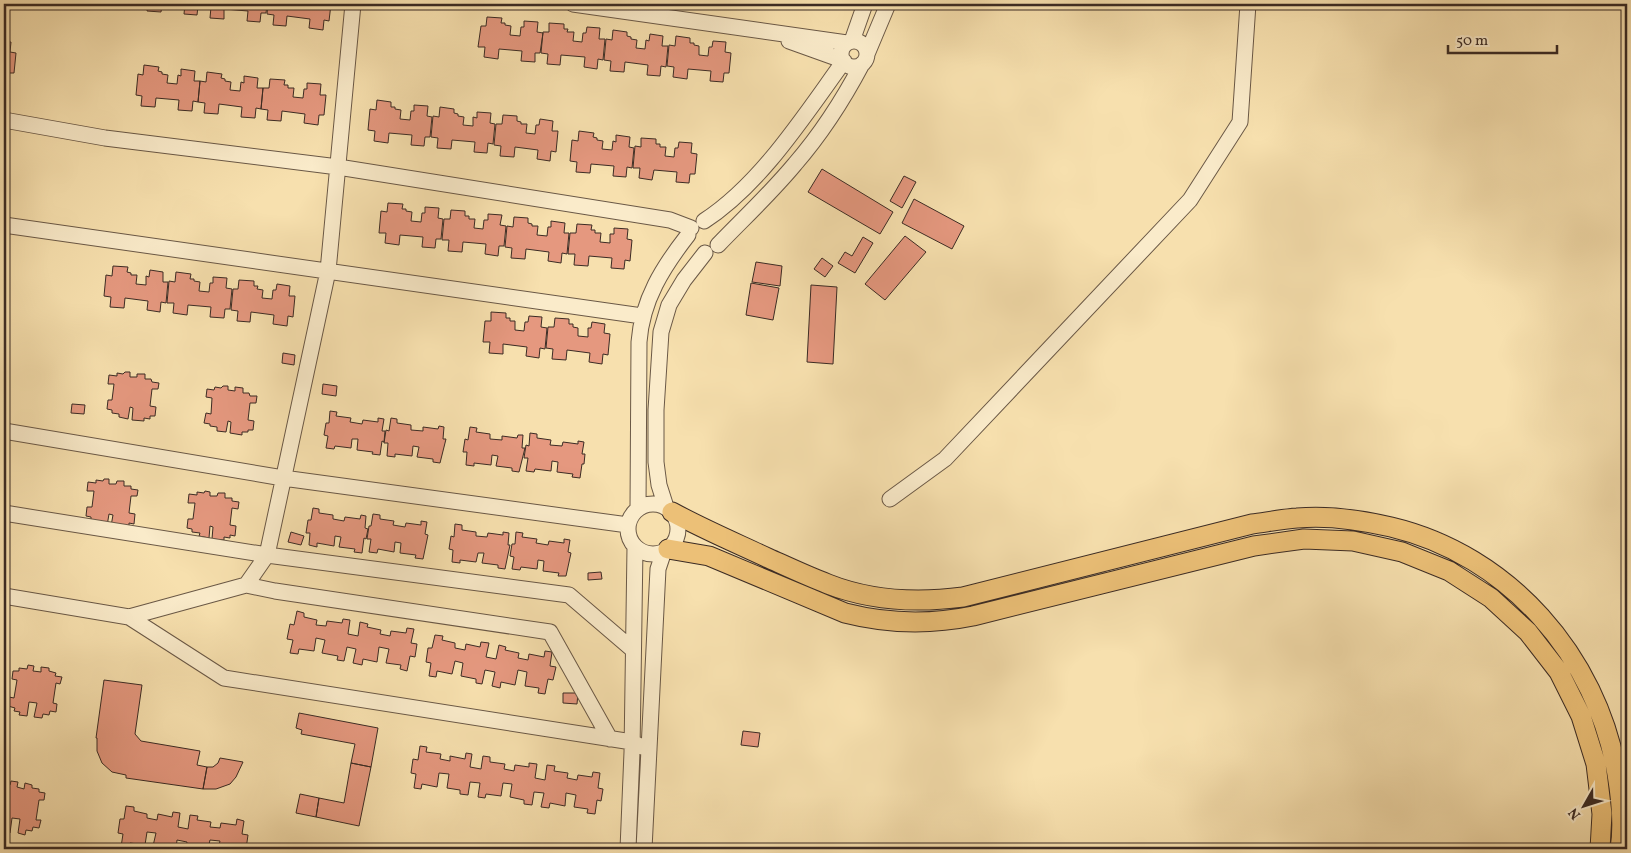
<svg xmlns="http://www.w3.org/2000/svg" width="1631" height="853" viewBox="0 0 1631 853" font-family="Vollkorn,serif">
	<rect width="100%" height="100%" fill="#f7e0ae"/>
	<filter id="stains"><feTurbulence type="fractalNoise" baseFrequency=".004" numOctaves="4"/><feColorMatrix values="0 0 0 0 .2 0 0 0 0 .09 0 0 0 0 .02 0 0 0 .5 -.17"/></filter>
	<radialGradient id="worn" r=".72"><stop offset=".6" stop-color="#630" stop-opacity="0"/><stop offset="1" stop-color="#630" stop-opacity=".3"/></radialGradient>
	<path fill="#e5987f" stroke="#3b2b24" d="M148 4H162L161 12 147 11Z
		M178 4H204L203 6H198L197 15 184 14 185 4Z
		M204 4H267L266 13H261L260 22 247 21 248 11 224 9V19L210 18 211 7H204Z
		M268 4H331L329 21 324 20 323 30 309 28 310 19 287 16 286 26 273 25 274 15 267 14Z
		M487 17 502 18 501 23H505V25L511 26 510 35 520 36 521 27H524V21L538 22 537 32 543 33 540 53H535V62L521 61 522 51 499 49 498 59 484 57 485 47H478L481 26H486Z
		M549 23 564 24V29H568L567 32H574L573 41 582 42 583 33H586L587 27 600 28 599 39H605L603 60 598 59 597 69 584 67 585 57 561 55 560 65 547 64 548 54 541 53 543 32H549Z
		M613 30 627 32V36L631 37V39L637 40 636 48 645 49 646 40 649 41 650 34 663 36 662 46H668L666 67 661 66 660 76 647 75 648 65 625 62 624 72 610 71 611 61 604 60 606 39 612 40Z
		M676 36 690 38V43H694V45L699 46V55L708 56 709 47H712L713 41 726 42 725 52 731 53 729 73H724L723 82 710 81 711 71 688 69 687 79 673 77 674 67 667 66 669 45 675 46Z
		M4 42H11L10 52 16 53 14 73H9L8 82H4Z
		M144 65 159 67 158 71 162 72V74L168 75 167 83 177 84 178 75 181 76V69L195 71 194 81H200L198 102 193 101 192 111 178 110 179 100 156 98 155 107 141 106 142 96 136 95 138 74 143 75Z
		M207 72 222 74 221 78 225 79V81L231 82 230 90 240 91 241 82 244 83V76L258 78 257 88H263L261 109 256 108 255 118 241 117 242 107 219 104 218 114 204 113 205 103 198 102 200 81 206 82Z
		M270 79 285 80 284 85H288V88H294L293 97 303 98 304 89H307V83L321 84 320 95H326L324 115H319L318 125 304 123 305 114 282 111 281 121 267 120 268 110 261 109 263 88H269Z
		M377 100 391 102V107H395V109L401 110 400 119 410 120 411 111H414V105L428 106 427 116 432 117 430 137H425L424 146 411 145 412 135 389 133 388 143 374 141 375 131 368 130 370 109 376 110Z
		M440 107 454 109V113L458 114V116L464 117 463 125 473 126V117L477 118V112L491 113 490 123 495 124 493 144 488 143 487 153 474 152 475 142 452 140 451 149 437 148 438 138 431 137 433 116 439 117Z
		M503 115 517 116V121L521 122V124H527L526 133 535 134 536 125H539L540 119 553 121 552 131H558L556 152 551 151 550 161 537 159 538 150 515 147 514 157 500 156 501 146 494 145 496 124H502Z
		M579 131 594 133 593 137 597 138V140L603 141 602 149 612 150 613 141 616 142V135L630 137 629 147 634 148 632 168 627 167 626 177 613 176 614 166 591 164 590 173 576 172 577 162 570 161 572 140 578 141Z
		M641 138 656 139V144H660V147H666L665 156 674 157 675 148H678L679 142 692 143 691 153 697 154 695 174H690L689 183 676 182 677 172 654 170 652 180 639 178 640 168H633L635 146 641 147Z
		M822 169 893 212 880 234 808 192Z
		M904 176 916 182 902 208 890 201Z
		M914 199 964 226 952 249 902 223Z
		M388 203 403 204 402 209H406V211L412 212 411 221 421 222 422 213H425V207L439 208 438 218 443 219 441 239H436L435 248 422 247 423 237 400 235 399 245 385 243 386 233H379L381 211 387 212Z
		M451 210 465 211V216H469V219H475L474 228 483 229 484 220H488V214L502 215 500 225 506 226 504 246H499L498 256 485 254 486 244 463 242 462 252 448 251 449 240H442L444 219H450Z
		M514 217 528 218V223L532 224V226H538L537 235 547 236 548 227H551V221L565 223 564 233H569L567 254 562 253 561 263 548 261 549 252 526 249 525 259 511 258 512 248 505 247 507 226 513 227Z
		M577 224 592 225 591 230H595V233H601L600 242 610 243V234H614V228L628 229 627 239 632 240 630 261 625 260 624 269 611 268 612 258 589 256 588 266 574 265 575 254H568L570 233H576Z
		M905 236 926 252 885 300 865 284Z
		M863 237 873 243 855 273 838 263 845 252 852 256Z
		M822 258 833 266 825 277 814 269Z
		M756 262 782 266 780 286 752 282Z
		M113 266 128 267 127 272 131 273V275H137L136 284 146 285V276L149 277 150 270 163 272V282H168L166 303 161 302 160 312 147 310 148 301 125 298 124 308 110 307 111 297 104 296 106 275 112 276Z
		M176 272 191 274 190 279H194V281L200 282 199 291 209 292 210 283H213V277L227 278 226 288 232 289 230 309H225L224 318 210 317 211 307 188 305 187 315 173 313 174 303H167L169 281 175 282Z
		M239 280 254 281V286H258L257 289 263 290 262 298 272 299 273 290H276L277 284 290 286 289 296H295L293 317 288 316 287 326 273 324 274 315 251 312 250 322 237 321 238 311 231 310 233 289H238Z
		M751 283 779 288 773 320 746 315Z
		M811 285 837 287 833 364 807 362Z
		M491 312 506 313V318H510V321H515V330L524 331 525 322H528L529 316 542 317 541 327 547 328 545 349 540 348 539 358 526 356 527 347 503 344V354L489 353 490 342H483L485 321H491Z
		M555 318 569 319V324H573V327L578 328V336L588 337V328H591L592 322 605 324 604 333 610 334 608 355 603 354 602 364 589 362 590 353 567 350 566 360 552 359 553 349 546 348 548 327H554Z
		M283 353 295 355 294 365 282 363Z
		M125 372H130V377H137V374H145V379H151L152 382 159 383 158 389H152L150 406 156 407 155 416H150V419L144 418V421L132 420 133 408 130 407 128 419 119 417V414L112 413V410L107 409 108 400H112L114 384H108L109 375 117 376V373L123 374Z
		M323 384 337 386 336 396 322 394Z
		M223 386H228V390L235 391V387L243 388V393H249L250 396H257L256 403H250L248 420 254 421 253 430H248V432H242V435L230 433 231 422 228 421 226 432 217 431V427L210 426V424L204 423 206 413 211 414 212 398 206 397 207 389 214 390 215 387 221 388Z
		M72 404 85 405 84 414 71 413Z
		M330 411 337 412 336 416 351 418 350 422 362 424 363 420 378 422V418L384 419 382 431H385L384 442 382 441 380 455 372 454 373 452 357 450 358 439H352L351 448 335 446 334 449 326 448 328 436 324 435 326 423H329Z
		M391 418 397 419V423L411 425V430L423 431V427L438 429 439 426 444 427 443 439H446L440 463 433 462V459L417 457 419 447 413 446 412 456 395 454V457L387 456 388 443H384L386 430 389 431Z
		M470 427 477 428 476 432 490 434V439L502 440V436L517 438 518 435H523L522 448H525L519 472 512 471V468L496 466 498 456 492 455 491 465 474 463V466L466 465 467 452H463L465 439 468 440Z
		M530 433 537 434V438L551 440 550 445 562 446 563 442 578 444V441L584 442 582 454H585L584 464H582L580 478 572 477 573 474 557 472 558 462 552 461 551 471 535 469 534 472 526 471 528 458H524L526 445 529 446Z
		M104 479H109V484H116L117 481H124V486H131V489L138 490 137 496H131L129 513 135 514 134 524 129 523V526H111L113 515 109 514 107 526 91 520V517L86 516 87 507H92L94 491H87L88 482 96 483V480L103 481Z
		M205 491 210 492V496H217L218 493H225V498H232V501L239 502 238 509 232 508 230 525 236 526 235 536 230 535V538L224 537V540L212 539 213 527 210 526 209 538 199 536 200 533 192 532V529L187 528 188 519H193L195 503H188L189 494 197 495V492L204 493Z
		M313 508 319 509V513L333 515V519L344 521 345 517 360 519 361 515 366 516 365 528 368 529 366 539 364 538 362 553 354 552 355 549 339 547 341 537 335 536 334 546 317 543V547L309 545 310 533H306L308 520H311Z
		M373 514 380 515V519L394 521 393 525 405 527 406 523 421 525V521L427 522 425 534 428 535 423 559 415 558 416 555 400 553 401 543 395 542 394 552 378 549 377 553 369 552 371 539H367L369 526H371Z
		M455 524 462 525V530L476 532V536L487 537 488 533 503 535V532L509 533 508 545H510L505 569 498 568V565L482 563 484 553H478L476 562 460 560V563L452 562 453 550 449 549 451 536 454 537Z
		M291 532 304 536 301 545 288 542Z
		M516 532 523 533 522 537 537 539 536 543 548 545 549 541 564 543V539L570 540 568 552 571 553 566 576H558L559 573 543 571 544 561 538 560 537 569 521 567 520 570 512 569 514 557 510 556 512 544H515Z
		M601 572 602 579 588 580V573Z
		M297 611 304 613V617L317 620 316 625 326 626 327 621 342 623 343 619 350 620 348 634 358 636 360 622 368 624 367 627 381 630 380 634 390 636 391 631 406 633 407 628 414 629 411 643 417 644 415 657 410 656 407 671 400 669 401 665 386 663 389 649 379 647 377 662 363 659 362 665 353 663 356 649 347 647 344 661 337 660 338 656 322 653 325 640 316 638 314 651 299 649 298 654 290 653 293 640 287 639 290 624 294 625Z
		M435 635 443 636 442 640 455 643V648L465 650 466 644 480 647 481 642 489 643 486 657 496 659 499 645 506 647 505 650 519 653 518 658 528 660 529 654 544 657 545 651 552 652 550 666 556 667 553 680 548 679 545 694 538 693 539 688 525 686 527 672 518 670 515 685 501 682 500 688 492 686 495 672 485 670 482 684 476 683V679L461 676 463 663 455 661 452 674 437 671 436 677 429 676 431 663 426 662 428 648H432Z
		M28 665 34 666 33 671 41 672V667L49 668V671L56 673 55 676 62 677 60 684 56 683 53 703 57 704 56 712 50 711 49 715 43 714 42 718 34 717 37 703 29 702 27 716 19 715 20 712 14 711 15 708 8 706 9 697 14 698 17 680 12 679 13 671H19V668L27 669Z
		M104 680 142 685 135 734 141 741 200 751 197 765 207 767 203 789 126 778V775L112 772 102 763 97 751V738H96Z
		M563 693H578L577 704 563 703Z
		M299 713 378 728 371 767 351 763 355 744 301 734 302 730 296 728Z
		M743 731 760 733 758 747 741 745Z
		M420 746 427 747 426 752 441 754 440 759 450 761V756L465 759 466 753 472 754 470 767 481 769 483 756 490 757V762L505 764 504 769 514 771 515 765 529 767V763L537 764 535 778 545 780 547 765 555 766 554 771 568 773 567 778 577 780 578 775 592 777 593 772 600 773 598 788 603 789 601 801 597 800 595 814 587 813 588 809 574 807 576 795 566 793 565 806 550 803 549 808 541 807 544 793 534 792 532 805 524 804V800L510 797 512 784 503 783 501 796 486 794 485 798 478 797 480 783 470 782 468 795 460 794V790L447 788 449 774 439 773 437 787 422 784 421 789 414 788 416 774 411 773 413 759 418 760Z
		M220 758 243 762 236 777 230 784 216 789H203L207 767H213L218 763Z
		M351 763 371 767 359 826 316 817 319 798 344 803Z
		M11 781 18 782 17 787 24 789 25 783 32 785V788L39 789V792L45 793 44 800H39L36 820H41L39 828 33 827 32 831 26 830 25 835 18 833 20 819 12 818 10 833 4 832V784L10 785Z
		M300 794 319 798 316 817 296 813Z
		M126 806 134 807V811L147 814V818L157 820 158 814 172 817 173 812 180 813 178 827 188 829 190 815 198 816 197 820 211 822 210 827 220 828 221 823 236 825 237 819 244 821 242 834 248 835 246 849H218L220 841 210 840 208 849H186L187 842 177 840 176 849H169L153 846 156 833 147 832 145 845 130 843 129 848 121 847 123 834 118 833 120 819H124Z"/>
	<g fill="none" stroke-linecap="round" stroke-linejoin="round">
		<defs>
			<path id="minor" d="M573 4 847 43
				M789 41 842 60
				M852 41 865 4
				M841 54a13 13 0 1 1 26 0a13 13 0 1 1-26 0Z
				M867 54 888 4
				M4 120 105 138 338 167 670 220 691 228
				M704 221C761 184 804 116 844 61
				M4 225 642 316
				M718 245C744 218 771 193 795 164 821 134 843 100 862 64
				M4 431 283 478 628 525
				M890 499 945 459 1190 200 1240 122 1248 4
				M628 529a25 25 0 1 1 50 0a25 25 0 1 1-50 0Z
				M666 507 659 485 656 462V410L661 332 669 305 684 280 705 253
				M638 508 639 342C642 300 663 267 688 235
				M4 513 267 555 569 595 632 649
				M246 585 275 591 550 632 610 739
				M4 596 129 617 246 585 267 555 328 271 353 4
				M129 617 224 678 632 742 649 750
				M628 849 632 752 635 547
				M644 849 658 569 664 551"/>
			<path id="major" d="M672 512C703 529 736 543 768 558 788 567 807 576 828 584 871 601 917 603 963 597L1252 524C1267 522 1282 519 1297 518 1328 515 1361 520 1391 527 1509 555 1597 656 1617 774 1621 798 1624 825 1620 849
				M668 549 709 556 845 613C888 624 929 625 973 616L1254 546 1304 539 1353 541 1402 552 1449 571 1491 598 1528 632 1559 672 1581 716 1596 764 1602 814 1600 849"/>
		</defs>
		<use href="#minor" stroke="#6a5846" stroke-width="17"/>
		<use href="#major" stroke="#3b2b24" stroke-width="21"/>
		<use href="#minor" stroke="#faebca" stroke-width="15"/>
		<use href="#major" stroke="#ecc077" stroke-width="19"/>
	</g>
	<rect width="1631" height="853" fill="none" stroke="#f7e0ae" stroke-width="20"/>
	<rect x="5" y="5" width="1621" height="843" fill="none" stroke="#3b2b24" stroke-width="2.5"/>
	<rect x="10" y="10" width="1611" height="833" fill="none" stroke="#3b2b24"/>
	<g transform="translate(1584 806) rotate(231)" stroke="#faebca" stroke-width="4" paint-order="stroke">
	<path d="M0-4L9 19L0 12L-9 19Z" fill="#3b2b24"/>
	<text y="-8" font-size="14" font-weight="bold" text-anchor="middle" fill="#3b2b24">N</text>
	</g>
	<path d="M1448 45v8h109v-8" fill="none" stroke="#3b2b24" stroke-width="2.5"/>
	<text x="1456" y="45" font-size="15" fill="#3b2b24" stroke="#faebca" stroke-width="4" paint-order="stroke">50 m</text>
	<rect width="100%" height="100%" filter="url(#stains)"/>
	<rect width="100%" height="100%" fill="url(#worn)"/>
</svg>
